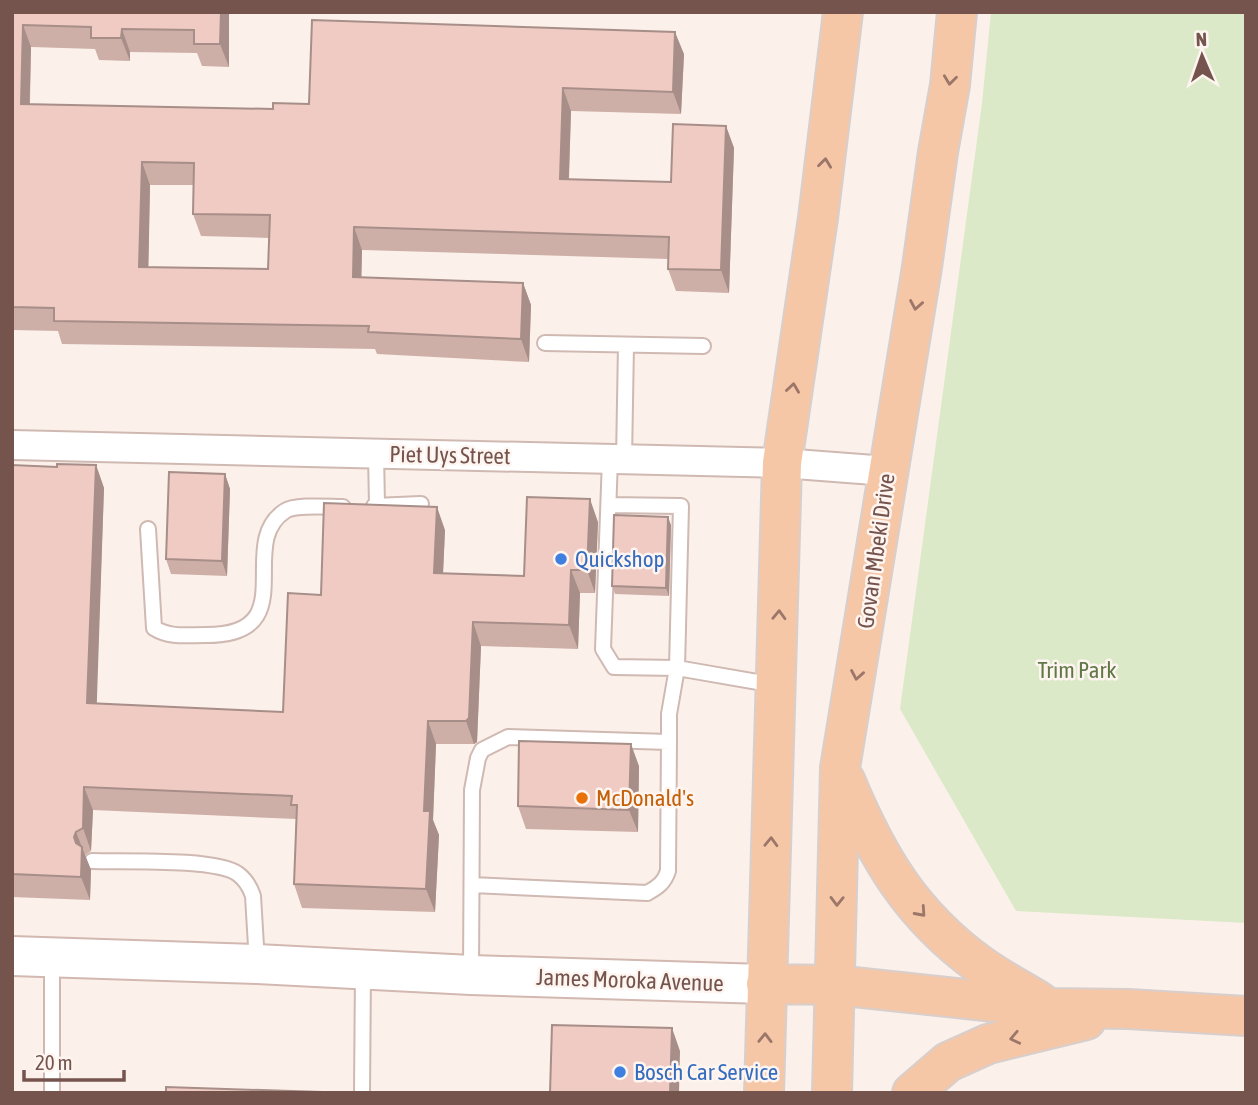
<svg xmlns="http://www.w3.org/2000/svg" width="1258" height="1105" viewBox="0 0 1258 1105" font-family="'Asap Condensed',sans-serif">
	<rect width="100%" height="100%" fill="#fbf1ea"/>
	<path fill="#dce9c8" d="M991 12H1246V923L1016 911 900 709 982 103Z"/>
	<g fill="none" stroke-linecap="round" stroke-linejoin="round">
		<defs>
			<path id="lane" d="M545 343 703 346
				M376 453 377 506
				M610 459 603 649 614 667 677 668 669 714V742
				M624 459 626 345
				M609 505 681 506 677 668 775 685
				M374 506 421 504
				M148 529 154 628C170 638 187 635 205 635 306 636 234 544 285 511 295 504 330 507 343 507
				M92 861C122 862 217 858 238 874 246 880 250 887 253 896L257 963
				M52 958V1093
				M471 973 472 790 478 758 482 750 508 737 669 742 668 871C664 883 658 887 647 893L472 885
				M362 1093 363 972"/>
			<path id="street" d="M12 445 782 463 887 471"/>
			<path id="secondary" d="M12 956 257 964 471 975 766 984"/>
			<path id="primary" d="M845 780C877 857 911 915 980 965 999 979 1021 990 1040 1002
				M766 984 835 985 1050 1008 1128 1009 1246 1016
				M764 1093 782 463 818 218 843 12
				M832 1093 840 768 922 267 938 152 950 85 957 12
				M912 1093 948 1062 988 1044 1086 1020"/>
		</defs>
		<use href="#lane" stroke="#cfb9b2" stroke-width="18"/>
		<use href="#street" stroke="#cfb9b2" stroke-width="32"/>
		<use href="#secondary" stroke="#d2b8b0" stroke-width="42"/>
		<use href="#primary" stroke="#d8cfcd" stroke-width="42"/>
		<use href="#lane" stroke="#fff" stroke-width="14"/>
		<use href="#street" stroke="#fff" stroke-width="28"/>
		<use href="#secondary" stroke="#fff" stroke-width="38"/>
		<use href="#primary" stroke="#f5c7a7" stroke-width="38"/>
	</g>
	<path fill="#ceafa8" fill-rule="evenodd" d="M12 12H229V67L202 66 197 53 130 52V61L99 60 95 49 31 47 30 104 273 109 684 54 681 114 571 111 569 179 671 182 726 126 734 148 729 293 676 291 668 269V259L362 250 361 277 523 283 531 305 529 362 377 354 375 349 62 344 58 331 12 330ZM150 185H194L193 214 201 236 269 238 268 269 148 267Z
		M12 465 57 467 96 465 104 488 96 704 283 712 321 595 445 530 443 573 524 576 598 522 595 593H580L578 649 481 646 477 742 474 744H436L433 820 439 835 435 912 302 908 294 884 296 819 93 810 91 851 85 855 91 870 90 900 12 897Z
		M225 474 230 489 227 576 171 574 166 559Z
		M671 525 669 596 615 594 612 586Z
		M639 766 638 832 526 829 518 806Z"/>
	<path fill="#a78e88" d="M221 12H229V67L220 44Z
		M23 25 31 47 29 126 21 104Z
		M122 29 130 52V61L121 38Z
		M675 32 684 54 681 114 673 92Z
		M563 88 571 111 568 201 560 179Z
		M726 126 734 148 729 293 721 270Z
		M142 162 150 185 148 290 139 267Z
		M354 227 362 250 361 299 353 277Z
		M523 283 531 305 529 362 521 339Z
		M96 465 104 488 96 727 87 703Z
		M225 474 230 489 227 576 222 561Z
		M590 499 598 522 595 593 587 570Z
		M437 507 445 530 442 596 434 573Z
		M668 517 671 525 669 596 666 588Z
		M571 570 580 593 578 649 569 625Z
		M473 622 481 646 477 742 474 744 466 721Z
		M428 721 436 744 433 820 439 835 435 912 426 889 424 811Z
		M631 744 639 766 638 832 629 810Z
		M84 787 93 810 91 851 83 828Z
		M76 832 91 870 90 900 81 877 74 837Z
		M672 1028 680 1051 679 1093H670Z"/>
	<path fill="#efcbc3" stroke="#a78e88" stroke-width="2" fill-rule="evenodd" d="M12 12H221L220 44H194V30L122 29 121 38H91V27L23 25 21 104 273 109V103L309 104 312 20 675 32 673 92 563 88 560 179 671 182 673 124 726 126 721 270 668 269 669 237 354 227 353 277 523 283 521 339 368 332 369 326 54 321V308L12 307ZM142 162 194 163 193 214 270 215 268 269 139 267Z
		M57 464 96 465 87 703 283 712 288 593 321 595 324 503 437 507 434 573 524 576 527 497 590 499 587 570H571L569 625 473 622 469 718 466 721H428L424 811H430L426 889 294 884 297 805H291L292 796 84 787 83 828 76 832 74 837 76 843 82 847 81 877 12 874V465L57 467Z
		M169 472 225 474 222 561 166 559Z
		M614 515 668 517 666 588 612 586Z
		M519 741 631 744 629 810 518 806Z
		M552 1025 672 1028 670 1093H550Z
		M166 1087 322 1092V1093H166Z"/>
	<defs><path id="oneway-chevron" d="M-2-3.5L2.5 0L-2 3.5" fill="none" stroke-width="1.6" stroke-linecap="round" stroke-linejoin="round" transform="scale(1.75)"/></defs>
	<g stroke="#9b7669">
		<use href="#oneway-chevron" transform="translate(950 80) rotate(97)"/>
		<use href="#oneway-chevron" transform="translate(825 163) rotate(-83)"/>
		<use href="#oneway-chevron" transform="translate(916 305) rotate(100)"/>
		<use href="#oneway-chevron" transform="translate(793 388) rotate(-82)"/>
		<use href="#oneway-chevron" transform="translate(779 615) rotate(-88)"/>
		<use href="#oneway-chevron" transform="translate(857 675) rotate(100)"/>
		<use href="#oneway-chevron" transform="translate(771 842) rotate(-88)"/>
		<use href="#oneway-chevron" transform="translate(837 901) rotate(91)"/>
		<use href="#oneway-chevron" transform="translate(921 912) rotate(48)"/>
		<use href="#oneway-chevron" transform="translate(765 1038) rotate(-89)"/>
		<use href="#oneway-chevron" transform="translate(1015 1038) rotate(168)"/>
	</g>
	<g fill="#3f7fe0" stroke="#fef5f0" stroke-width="2.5">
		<circle cx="561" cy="559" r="7"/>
		<circle cx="620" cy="1072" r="7"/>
	</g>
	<circle fill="#e8710a" stroke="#fef5f0" stroke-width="2.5" cx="582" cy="798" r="7"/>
	<g text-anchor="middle" stroke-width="5" stroke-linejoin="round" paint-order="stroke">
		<g font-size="23" fill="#75544e" stroke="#fef5f0">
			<text transform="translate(450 455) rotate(1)" y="8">Piet Uys Street</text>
			<text transform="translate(876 551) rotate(-82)" y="8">Govan Mbeki Drive</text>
			<text transform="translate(630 980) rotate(2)" y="8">James Moroka Avenue</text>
		</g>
		<g font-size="23" fill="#366cbe" stroke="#fef5f0" text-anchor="start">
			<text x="575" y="567">Quickshop</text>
			<text x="634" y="1080">Bosch Car Service</text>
		</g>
		<g font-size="23" fill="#607947" stroke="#fef5f0">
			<text x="1077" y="678">Trim Park</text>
		</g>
		<g font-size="23" fill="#c56008" stroke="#fef5f0" text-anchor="start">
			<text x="596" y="806">McDonald's</text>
		</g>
	</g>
	<rect width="1258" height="1105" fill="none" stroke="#75544e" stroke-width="28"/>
	<g transform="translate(1202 56) rotate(358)" stroke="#fef5f0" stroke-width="5" paint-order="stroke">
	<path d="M0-5L12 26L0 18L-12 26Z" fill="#75544e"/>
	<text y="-10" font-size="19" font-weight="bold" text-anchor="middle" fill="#75544e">N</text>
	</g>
	<path d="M24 1070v10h100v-10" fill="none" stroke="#75544e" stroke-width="3.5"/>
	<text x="35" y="1070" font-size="21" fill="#75544e" stroke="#fef5f0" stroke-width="5" paint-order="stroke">20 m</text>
</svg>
